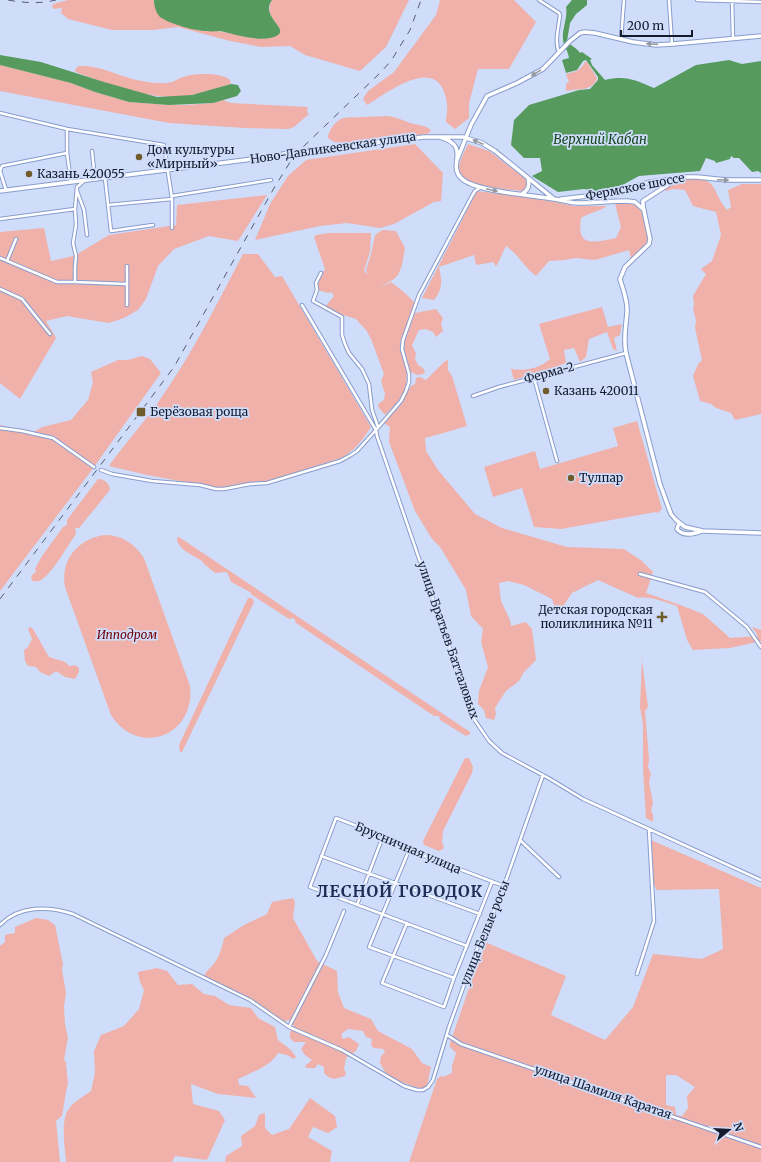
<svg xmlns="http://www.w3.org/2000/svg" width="761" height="1162" viewBox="0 0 761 1162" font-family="Merriweather,serif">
	<rect width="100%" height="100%" fill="#cfddfb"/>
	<path fill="#efb1aa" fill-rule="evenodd" d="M68 0H154V3L206 31H217L251 37 276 23C270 17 267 8 272 0H409L386 47 360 71 305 55 290 46 261 47 230 41 178 27 154 30H112L68 19 61 13 62 8 54 9 52 7 53 4Z
		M440 0H514L536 22 509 69H478L469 103V118L455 129 446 122C446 116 448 110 447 104 447 100 445 95 444 92 432 57 384 95 367 105L363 99 368 91 394 72 436 15Z
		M585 62H587L597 78C593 92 577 88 566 91V84L569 82 566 74C575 72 580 71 585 62Z
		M0 65 71 83 95 92 129 102 169 105H186L213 103 223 100 231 103 308 107 307 112 309 114 294 127 288 129 245 128 169 123 0 91Z
		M79 66C97 65 113 73 129 78 139 81 156 84 166 83 173 83 177 79 183 77 195 73 221 72 230 80L231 84C219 87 205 93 192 95 153 102 114 86 78 73L75 71 76 68Z
		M388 116C396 117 402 120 410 123 417 125 425 125 431 130L429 133 426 134 348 143 334 142 328 138C328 134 329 132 331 129 340 114 348 118 362 117 371 117 379 116 388 116Z
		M415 144 443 173 441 201 434 202 394 224 380 228 347 223 320 226 255 240 270 204 288 176 306 160Z
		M468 144 489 151 527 180V186L523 191C509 189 463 188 459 171 458 162 465 151 468 144Z
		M686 178C721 179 709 188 727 210L731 207 728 190 742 184H761V414L735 420 731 413 716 408 711 404 700 401 693 376 698 364 702 360 695 328 696 320 693 309 694 305 693 296 706 274 701 269 712 261 721 235 716 212 693 206 685 190 673 189 666 191 663 189 677 181Z
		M477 191 545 200 574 206H607C599 212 590 212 581 218 576 249 595 242 616 238L621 227 615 204C619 204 623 203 627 203 646 204 646 228 648 242L638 253 631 259 629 250 595 260 576 258 564 260 549 261 536 276C524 267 518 254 506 246L497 265 495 266 494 262 476 265 474 255 439 267C442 281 443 289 434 300L422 298Z
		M267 195 238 241 209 236 174 249 158 266 146 299 138 310 124 318 109 323 67 316 46 321 56 338 20 399 0 383V232L44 228 51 261 74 256 109 235 176 225 177 205Z
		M382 230 396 231 405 248 402 265 398 275 394 279 379 288 391 282 405 293 413 301 415 302 400 343 407 371 406 388 397 403 385 415 379 408 378 404 384 400 385 394 381 381 384 374 371 339 366 330 356 319 343 315 325 307 334 296 331 292 328 293 318 290 317 284 325 269 314 237 316 235 329 233H371L370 252 364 271 368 274 366 270 371 254 375 235Z
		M243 254H258L275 277 282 276 371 427 362 440 355 448 342 458 265 482 217 488 147 475 109 466C126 441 147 420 163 395 194 350 218 302 243 254Z
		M602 307 608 327 622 324 620 335 614 338 617 351 613 349 607 332 589 339 586 357 580 362 574 348 564 350 566 363 550 369 514 380 511 369C527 371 538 369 550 359L539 324Z
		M436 309 443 318 441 323 443 331 436 337 433 332 426 329 419 330C416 335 415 340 412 345L416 354 415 359 418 365 423 368 425 372 423 374 417 375 409 371 403 345 415 313Z
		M142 356 150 359 161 373 94 467 0 591V425L32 433 42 427 71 420 88 400 93 382 91 372 118 360H128Z
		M448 360V370L452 376 467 426 440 434 425 438 426 451 438 470 475 514 502 528 567 547 624 549 642 561 653 572 646 593 683 606 703 614 730 638 758 636 752 627 761 630V641L730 648 693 650 687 640 677 606C664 602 651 596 638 598L598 580 572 593 559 612 555 608 552 599 524 585 508 581 499 583 501 601 510 620 511 626 526 622 532 629 536 660 524 672 519 681 506 691 495 708 496 714 494 720 486 718 484 710 478 704 479 691 488 667 481 642 483 629 471 616 466 590 440 547 432 539 415 511 389 442 390 427 384 423 399 407 411 386 415 384 416 378 420 377 426 380 444 362Z
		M637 421 662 509 658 513 656 512 561 529 534 527 522 488 493 497 484 467 535 451 540 469 618 446 613 428Z
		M98 479C105 479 109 483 110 490L79 528H75L76 534C68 545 52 574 41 580 38 582 35 581 32 581L31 576 36 572 35 569 42 556 63 527 67 525V520Z
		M104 535C122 535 134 543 144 558L190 686C196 736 138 758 111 715L65 587C60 560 78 539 104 535Z
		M179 537 470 732V734L466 736 440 720 439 716H434L296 623 294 618 289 619 252 595 250 592 231 582 227 572 215 573 204 564 202 561C193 555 177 549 177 538Z
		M248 598H252L254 602 182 752H180L179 745Z
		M30 627 33 629 49 657 65 662 69 666 75 665 79 668V672L75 679 65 677 56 671 49 676 40 672 36 667 28 666 25 661 24 650 28 647 32 639 28 629Z
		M643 656 642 660 648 707 645 711 649 759 648 767 651 774 649 782 653 803 651 811 653 815V822L646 818 643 768V724L640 707 642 658Z
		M465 758H469L473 767 472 773 443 831 442 843 444 847 443 849 439 851 424 845 423 841Z
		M651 840 761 888V1162H409L437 1079 441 1076 443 1077 452 1073V1066L456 1053 450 1047V1043L485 942 566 976 551 1015 605 1040 633 1007 653 954 702 959 723 949 719 889 657 890 654 885ZM666 1075H676L695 1087 687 1096 688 1108 682 1116 676 1115 675 1107 666 1105Z
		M293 898 295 902 293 918 317 961 337 971 338 992 344 1008 371 1019 378 1031 412 1049 422 1063 431 1067 427 1086 423 1088H418L396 1080 385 1072 380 1063 381 1056 385 1052 383 1049 374 1048 371 1045 372 1039 366 1037 363 1031 348 1029 341 1034 343 1039 349 1037 359 1044 356 1051 346 1058 344 1069 346 1073 345 1076C335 1079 332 1081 324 1073V1067L318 1064 315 1068H306L305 1066 312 1060 305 1055 301 1049 306 1042H294L290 1038V1032L294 1027 292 1022 288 1020 284 1022 281 1020 259 1004 250 998 204 977C206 971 208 970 212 966 219 958 222 948 224 938L244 925 267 914 272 902Z
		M36 918 48 920 55 925 63 964 62 970 66 993 64 1006 65 1024 68 1038 64 1059 66 1063 68 1084 66 1092 62 1116 56 1121 60 1162H0V946L5 942V935L15 933V927Z
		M157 968 167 971 178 985 192 984 204 994 215 996 229 1005 251 1008 258 1018 275 1027 278 1040 291 1050 296 1057 294 1059 287 1055 278 1053C270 1067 252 1072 238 1079L239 1085 248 1086 256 1098 218 1094 191 1084 193 1104 219 1111 225 1120 207 1160 175 1156 172 1162H66C65 1149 61 1123 67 1112 72 1102 83 1097 91 1091L95 1073 94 1051 101 1035 124 1026 139 1009 144 990 140 982 138 972Z
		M310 1098 335 1116 337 1127 328 1133 313 1127 308 1137 332 1151 330 1162H225L226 1156 242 1146 241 1136 255 1126 259 1115 265 1113V1128L272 1135 289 1129Z"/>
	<path fill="#569a5e" d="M154 0H272C260 16 288 28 278 35 265 44 234 34 220 31 216 31 212 32 207 31 195 31 170 24 160 17 156 13 154 6 154 0Z
		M572 0H587V5L576 14 570 23 567 41C571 46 577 48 580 53L582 52 592 59 590 60 592 65 605 80C626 75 635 80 654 88L696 65 729 60 742 64 761 61V173L758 171 752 172 739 158H734L731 156 730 159 716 163 715 161 706 158 700 171 639 176 615 189 602 192 584 189 558 192 532 176 542 171 540 158H524L511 145 514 120 529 105 579 90 590 89 598 80V77L586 60 583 61 577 70 566 73 562 60 569 58C568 50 563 46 563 39 562 28 568 18 566 7Z
		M0 55 41 62 104 82 157 97 192 95 231 84 238 85 241 91 237 96 213 103 169 105 129 102 95 92 71 83 0 65Z"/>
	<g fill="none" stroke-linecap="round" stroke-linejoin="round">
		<defs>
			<path id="street" d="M539 0 559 13 560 15C559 26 554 42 559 52
				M669 0 672 44
				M697 0 761 2
				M732 0 733 38
				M621 39 624 0
				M0 113 67 129 164 145 172 199V228
				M67 129V153L71 182
				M92 151 95 179
				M0 171 2 166 67 153
				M0 171 6 190
				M105 178 111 231 153 225
				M77 191 84 210 87 235
				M172 196 271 180
				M108 205 172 199
				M0 219 75 209
				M0 258 57 282H75L126 284
				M7 261 16 239
				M321 273 316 283 317 290 313 301 342 317V335L345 344 349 353 362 369 369 384 372 410 378 427
				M75 282V267L76 256 73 243 76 225 75 209 77 187 84 181
				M0 289 22 299 50 334
				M127 305V266
				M302 305 376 430 377 436 474 719 489 741 502 753 550 779 583 799 761 880
				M534 378 557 461
				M473 396 499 387 626 353
				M0 428 22 431 53 438 94 467
				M101 470 112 474 152 481 200 485 216 489H224L250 484 267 483 340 461 351 455 357 451 376 430 401 401 406 391 409 382V374L402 349 403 340 419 295 472 196 475 191 481 187
				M640 574 705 592 747 627 761 647
				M521 841 559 877
				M409 850 369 947 454 978
				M321 856 480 914
				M357 905 383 836
				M407 923 382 983 444 1007 454 978 492 882
				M0 925C19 905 49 906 73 914L250 1000 289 1027 342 1050 404 1086 417 1090H423L428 1087 433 1080 449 1027 477 949 486 932 504 886 543 775
				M467 946 310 887 336 818 383 836 409 850 504 886
				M637 974 654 921 649 830
				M289 1027 326 955 344 911
				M447 1035 461 1044 761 1147"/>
			<path id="secondary" d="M440 137C472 147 447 164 461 178 475 192 533 195 554 199 562 200 570 203 578 203 594 203 611 201 627 201L635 202 644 210
				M311 150 424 137H463L482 143 495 151 554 199
				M457 160 471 125 487 96 517 83 543 69 570 41 580 33 585 32 595 33 633 42 656 45 673 44 761 36
				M684 177H697L727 180H761
				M685 177 677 179 643 201V206L650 239 649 244 625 267 620 279C623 290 628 301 627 312 626 327 623 338 626 353L660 484 671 514 676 520 685 527 703 531 761 533
				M0 191 245 160 290 153
				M522 194C528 190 530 186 528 178
				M561 199 614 193 650 182 678 178
				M679 523 677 529C683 537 694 534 702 531"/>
		</defs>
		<use href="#street" stroke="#889ccc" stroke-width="4.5"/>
		<use href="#secondary" stroke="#889ccc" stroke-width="5.5"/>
		<use href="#street" stroke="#fff" stroke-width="2.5"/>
		<use href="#secondary" stroke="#fff" stroke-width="3.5"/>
		<path stroke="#545e74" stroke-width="1" stroke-dasharray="7 7" stroke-linecap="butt" d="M8 0C24 3 40 4 56 0
			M0 599 174 367 274 188 292 159 302 148 380 73 391 61 410 30 421 0"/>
		<defs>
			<path id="secondary-bridge" d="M290 153 311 150"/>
		</defs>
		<use href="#secondary-bridge" stroke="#889ccc" stroke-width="5.5" stroke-linecap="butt"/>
		<use href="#secondary-bridge" stroke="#fff" stroke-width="3.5"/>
	</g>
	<defs><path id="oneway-solid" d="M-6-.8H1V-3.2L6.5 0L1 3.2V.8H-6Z"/></defs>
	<g fill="#9598a0">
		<use href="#oneway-solid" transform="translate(652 44) rotate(-176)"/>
		<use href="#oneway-solid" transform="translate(536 73) rotate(148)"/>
		<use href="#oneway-solid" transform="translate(478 142) rotate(-158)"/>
		<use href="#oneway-solid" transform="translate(723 180) rotate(3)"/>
		<use href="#oneway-solid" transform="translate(492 190) rotate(12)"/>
	</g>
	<g fill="#705b2a" stroke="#cfddfb" stroke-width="1.5">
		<circle cx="139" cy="157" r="4"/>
		<circle cx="29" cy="174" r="4"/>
		<circle cx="546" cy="391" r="4"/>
		<rect x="136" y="407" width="10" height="10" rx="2"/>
		<circle cx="571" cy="478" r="4"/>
		<path d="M660 611h4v4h4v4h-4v4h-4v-4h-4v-4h4z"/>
	</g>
	<g text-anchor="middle" stroke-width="3.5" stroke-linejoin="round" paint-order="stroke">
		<g font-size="12" fill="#141b2d" stroke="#cfddfb">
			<text transform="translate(333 148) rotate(-8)" y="4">Ново-Давликеевская улица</text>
			<text transform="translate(635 187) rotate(-11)" y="4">Фермское шоссе</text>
			<text transform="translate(549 373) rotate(-15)" y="4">Ферма-2</text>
			<text transform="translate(448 640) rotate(71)" y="4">улица Братьев Батталовых</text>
			<text transform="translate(408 848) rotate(23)" y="4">Брусничная улица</text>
			<text transform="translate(485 933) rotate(-68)" y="4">улица Белые росы</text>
			<text transform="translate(603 1092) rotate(19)" y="4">улица Шамиля Каратая</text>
		</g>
		<g font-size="12" fill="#141b2d" stroke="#cfddfb" text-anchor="start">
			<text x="147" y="154">Дом культуры<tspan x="147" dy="14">«Мирный»</tspan></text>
			<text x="37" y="178">Казань 420055</text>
			<text x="554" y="395">Казань 420011</text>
			<text x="150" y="416">Берёзовая роща</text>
			<text x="579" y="482">Тулпар</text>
			<text x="653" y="614" text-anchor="end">Детская городская<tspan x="653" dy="14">поликлиника №11</tspan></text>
		</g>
		<g font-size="12" font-style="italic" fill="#720007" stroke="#cfddfb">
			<text x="127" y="639">Ипподром</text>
		</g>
		<g font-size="13" font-style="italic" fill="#14451d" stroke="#cfddfb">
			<text x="600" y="144">Верхний Кабан</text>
		</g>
		<g font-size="16" font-weight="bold" letter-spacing="1" fill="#1f2d54" stroke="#cfddfb">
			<text x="400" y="897">ЛЕСНОЙ ГОРОДОК</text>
		</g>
	</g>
	<g transform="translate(729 1130) rotate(72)" stroke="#cfddfb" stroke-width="3" paint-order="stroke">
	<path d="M0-3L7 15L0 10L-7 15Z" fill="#141b2d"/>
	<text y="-6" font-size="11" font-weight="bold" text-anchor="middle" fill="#141b2d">N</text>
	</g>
	<path d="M621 30v6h71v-6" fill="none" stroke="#141b2d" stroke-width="2"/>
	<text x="627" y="30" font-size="12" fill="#141b2d" stroke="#cfddfb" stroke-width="3" paint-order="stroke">200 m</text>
</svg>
